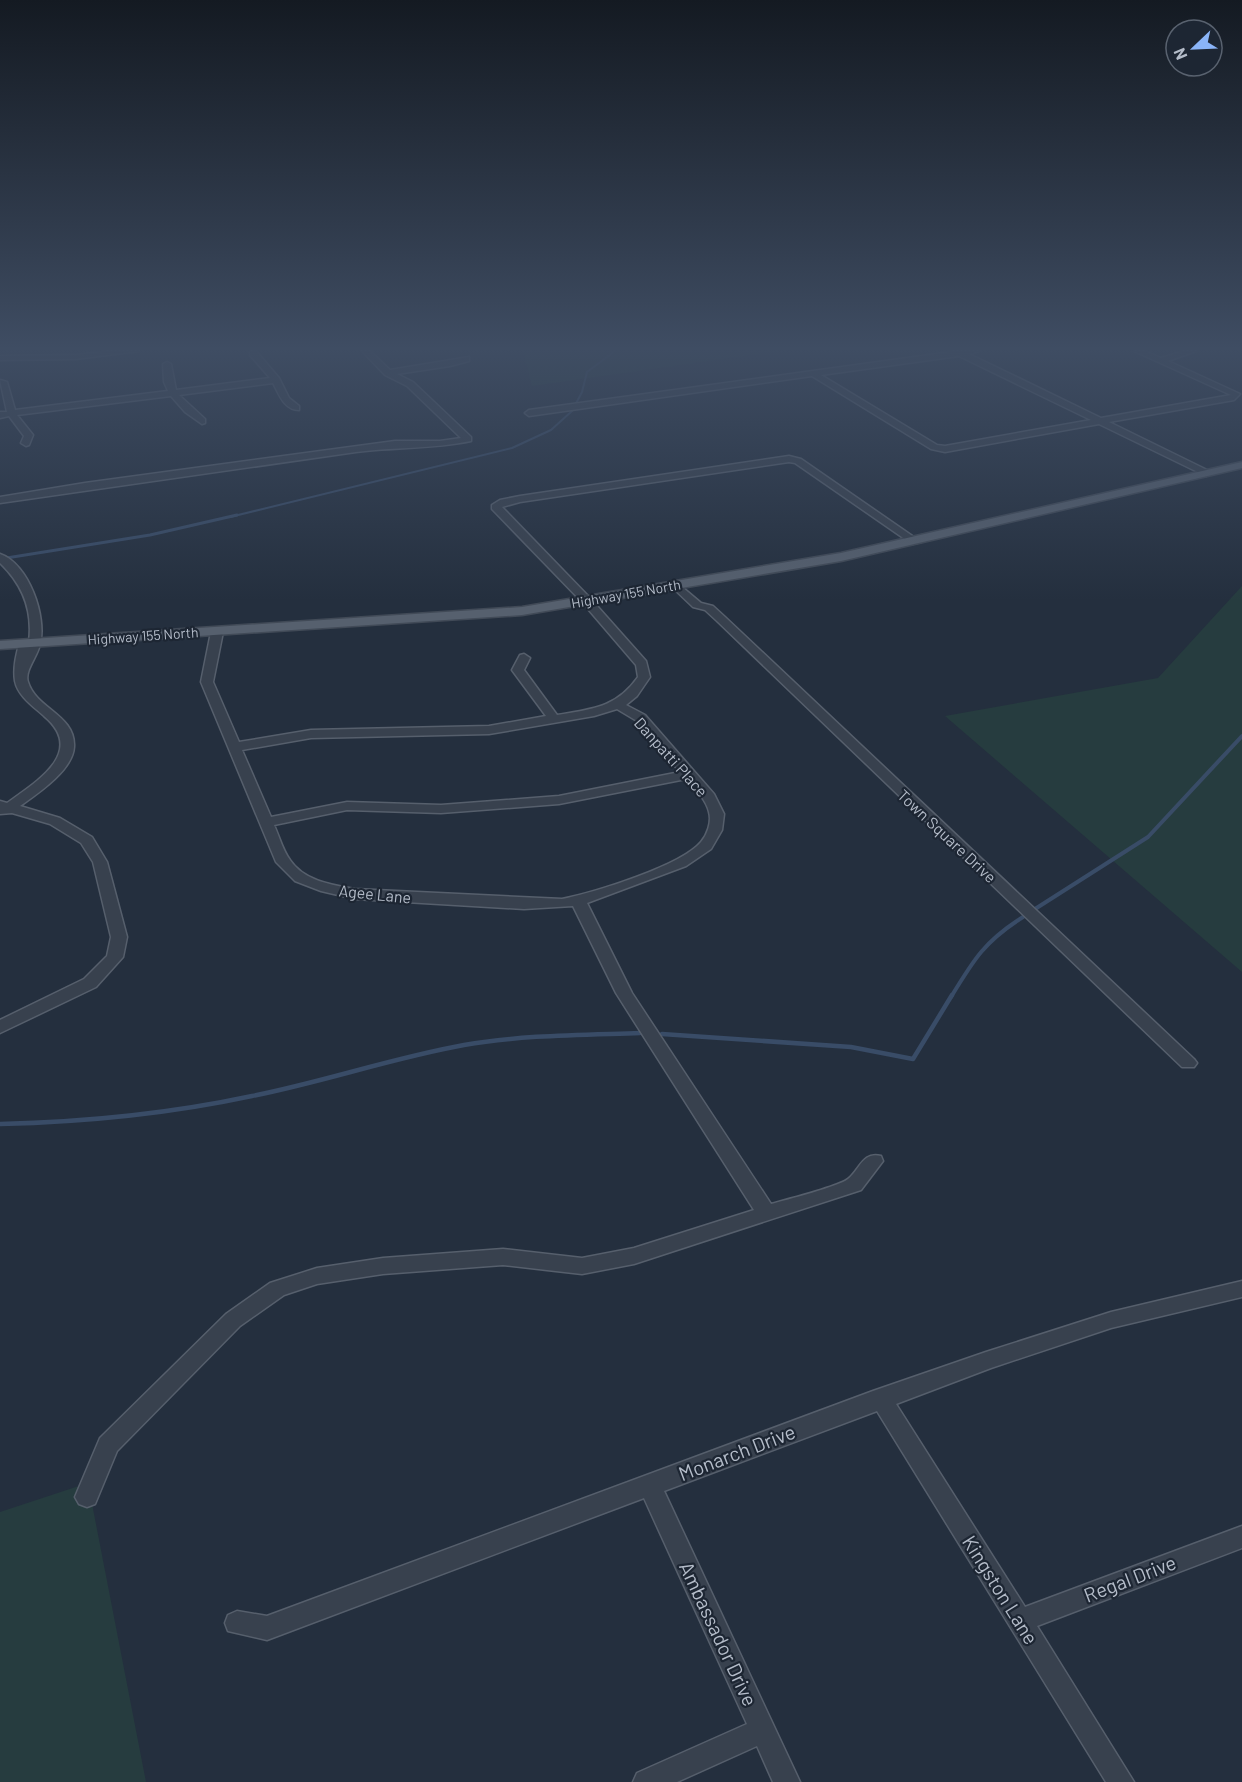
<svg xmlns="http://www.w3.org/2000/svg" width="1242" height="1782" viewBox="0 0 1242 1782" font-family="Barlow,sans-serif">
	<rect width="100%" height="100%" fill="#242f3e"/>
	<path fill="#263c3f" d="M523 351H780L532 386Z
		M1242 586V972L945 716 1158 678Z
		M88 1483 146 1782H0V1512Z"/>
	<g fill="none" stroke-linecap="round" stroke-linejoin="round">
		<path stroke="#394c67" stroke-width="2" d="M230 517 512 448 551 430 572 411 582 392 587 372 615 351"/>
		<path stroke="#394c67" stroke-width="3" d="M0 559 150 535 237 515"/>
		<path stroke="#394c67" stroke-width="4" d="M1035 909 1148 837 1242 736
			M951 997C974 959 985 941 1023 917"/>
		<path stroke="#394c67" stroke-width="4.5" d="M662 1034 851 1047 913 1059 952 995
			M0 1124C85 1122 168 1114 252 1096 323 1082 392 1058 464 1045 521 1035 582 1035 640 1033"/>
		<defs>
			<path id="minor" d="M111 351H139L76 359 0 360V356L76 355Z
				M250 351H256L279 378 289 398 299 406V410C284 410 279 394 273 383L179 395 205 419V423L202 424 185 412 171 396 17 415 33 435 29 445 26 446 21 443 24 436 9 416 0 418V412H7L0 380 7 382 15 410 168 391 164 382 163 364 167 362 171 364 176 390 270 378 250 355Z
				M362 351H370L390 370 469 357V361L450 366 397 374 413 382 471 437V441C433 449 394 447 356 452L0 503V497L85 483 395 441H440L461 438 407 386 385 375Z
				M958 351H979L969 354 1101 418 1231 395 1134 351H1145L1161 358 1184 351H1196L1168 361 1240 394 1234 400 1109 422 1209 471 1211 473 1206 476 1099 424 945 452 931 449 812 376 529 416 525 413 529 410ZM959 356 1091 420 945 446 937 445 821 375Z
				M789 456 801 459 921 542 912 544 795 463 789 462 520 502 502 507 590 598 646 661 650 677 637 696 626 705 645 715 714 794 724 814 722 830 711 849 686 866 587 903 632 993 771 1204C786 1200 840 1186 848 1179 860 1169 863 1151 881 1156L883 1161 861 1190 634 1264 582 1274 503 1265 383 1274 317 1284 284 1295 240 1326 117 1451 95 1504 87 1507 79 1504 75 1497 100 1438 226 1314 270 1283 317 1268 383 1258 503 1249 582 1258 634 1248 754 1210 616 993 573 906 524 909 355 899 321 891 295 881 276 862 201 682 211 632 213 630H221L223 632 213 682 239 742 311 730 489 726 546 716 512 670 520 655 524 654 530 658 524 670 557 715C592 709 616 708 638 677L636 665 582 602 492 509V505L500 500 520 496ZM617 709 637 721 680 772 559 796 441 805 347 802 271 817 242 750 311 738 489 734 594 716ZM686 779C695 789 706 799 709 812 712 822 707 835 701 842 681 866 593 893 562 899L355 889C332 885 304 881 290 860 283 851 279 836 274 825L347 810 441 813 559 804Z
				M0 554C29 564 47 617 40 644 38 656 24 671 28 682 36 709 76 715 74 747 73 770 37 794 20 806L60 818 92 837 107 862 127 937 123 957 96 987 0 1033V1020L84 979 107 956 111 937 93 862 81 843 50 824 12 813 0 814V801L7 803C36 782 87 752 44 716 33 706 18 696 15 681 13 668 16 656 19 644L25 640 29 642C33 610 23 585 0 563Z
				M676 582 701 603 713 606 725 617 1194 1059 1197 1063 1194 1067H1182L717 621 705 610 693 607 672 587 671 585Z
				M1242 1281V1297L1111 1328 991 1368 896 1404 1025 1607 1242 1526V1548L1037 1626 1134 1782H1106L877 1411 664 1491 800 1782H773L757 1746 677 1782H633L637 1773 747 1724 644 1498 267 1640 228 1631 225 1623 228 1615 237 1611 267 1616 873 1391 986 1352 1111 1312Z"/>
			<path id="major" d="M1242 462V468L841 561 522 615 0 649V641L522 607 841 553Z"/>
		</defs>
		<use href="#minor" stroke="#565f6c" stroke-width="3"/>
		<use href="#major" stroke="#414a57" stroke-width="3"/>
		<use href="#minor" fill="#38414e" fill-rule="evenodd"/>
		<use href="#major" fill="#56606e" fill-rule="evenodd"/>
	</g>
	<linearGradient id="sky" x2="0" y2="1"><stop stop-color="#141a22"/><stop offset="0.58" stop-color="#3f4d63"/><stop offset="1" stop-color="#3f4d63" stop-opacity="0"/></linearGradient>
	<rect width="1242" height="601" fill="url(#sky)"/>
	<g text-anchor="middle" stroke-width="4.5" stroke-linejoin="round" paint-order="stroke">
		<g font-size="14" fill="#b4bcc9" stroke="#1d2633">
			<text transform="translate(626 594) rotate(-10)" y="5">Highway 155 North</text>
			<text transform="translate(143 636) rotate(-4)" y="5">Highway 155 North</text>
		</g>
		<g font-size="16" fill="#b4bcc9" stroke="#1d2633">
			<text transform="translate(671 757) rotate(48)" y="6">Danpatti Place</text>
			<text transform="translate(947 836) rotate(43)" y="6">Town Square Drive</text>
			<text transform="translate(375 894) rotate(6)" y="6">Agee Lane</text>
		</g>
		<g font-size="20" fill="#b4bcc9" stroke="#1d2633">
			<text transform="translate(737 1453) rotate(-21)" y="7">Monarch Drive</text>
			<text transform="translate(1130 1579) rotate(-21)" y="7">Regal Drive</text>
			<text transform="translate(1000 1590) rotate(58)" y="7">Kingston Lane</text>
			<text transform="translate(718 1634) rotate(65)" y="7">Ambassador Drive</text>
		</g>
	</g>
	<g transform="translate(1194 48) rotate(247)"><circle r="28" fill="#1d2633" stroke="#59626f" stroke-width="1.5"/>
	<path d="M0-4.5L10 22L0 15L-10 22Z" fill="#8ab4f8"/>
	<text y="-9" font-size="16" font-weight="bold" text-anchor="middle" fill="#b4bcc9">N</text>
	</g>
</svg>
